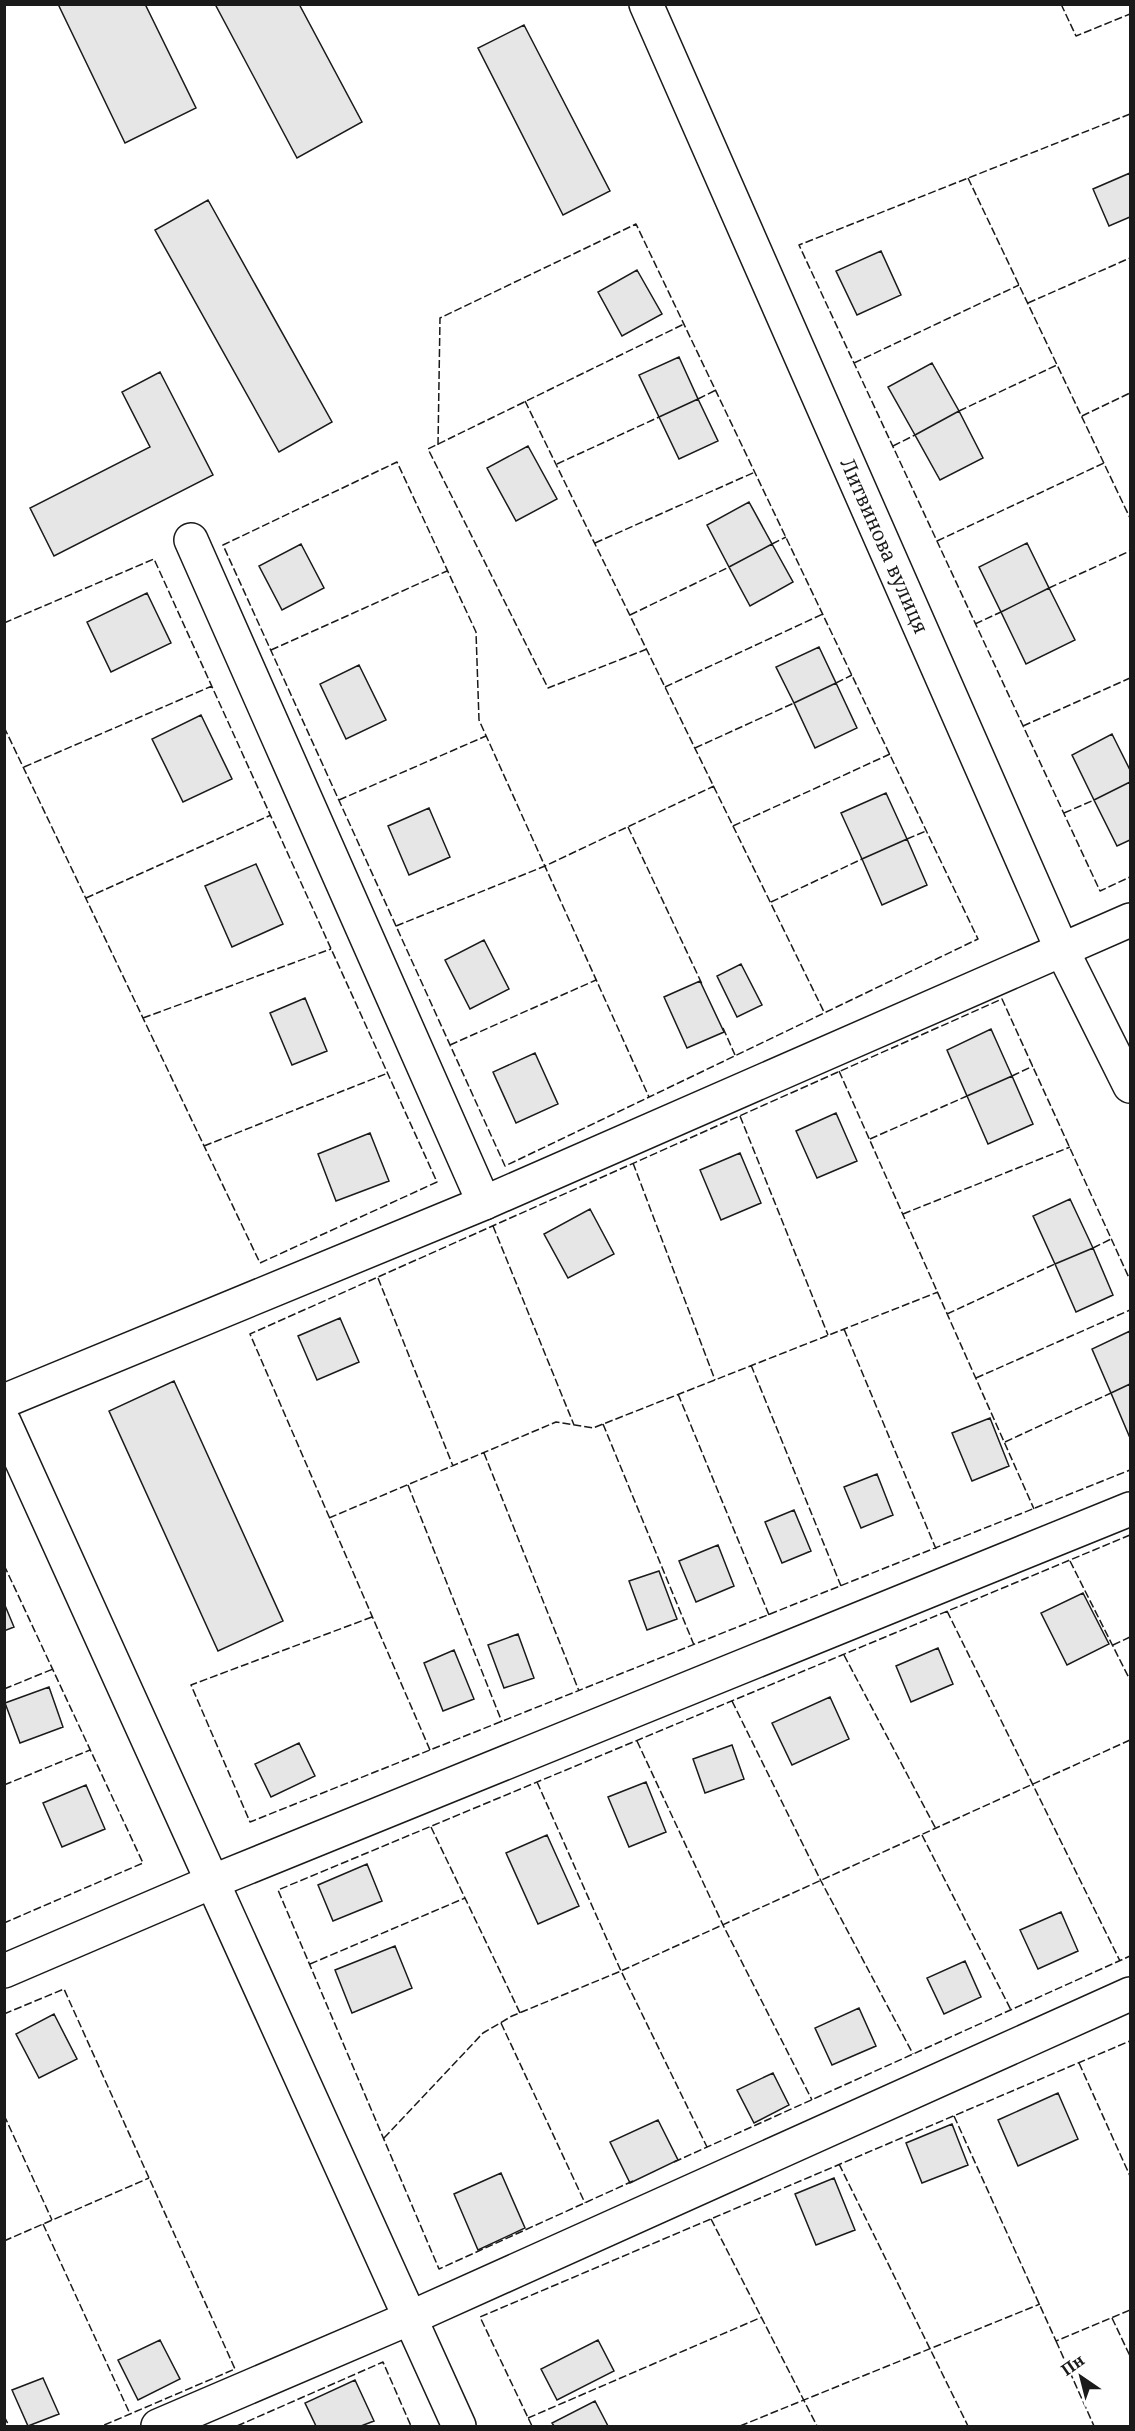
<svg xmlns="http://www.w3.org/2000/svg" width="1135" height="2431" viewBox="0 0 1135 2431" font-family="'Noto Serif',serif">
	<rect width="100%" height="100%" fill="#fff"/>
	<path fill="#e6e6e6" stroke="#1a1a1a" stroke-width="1.5" d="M58 4H145L196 108 125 143Z
		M215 4H299L362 122 297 158Z
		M524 25 610 191 563 215 478 48Z
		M1130 173V217L1109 226 1093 189Z
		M208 200 332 422 279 452 155 230Z
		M881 251 901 295 857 315 836 271Z
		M637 270 662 314 622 336 598 292Z
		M679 357 698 399 659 417 639 375Z
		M932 363 959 411 915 435 888 387Z
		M160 372 213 475 54 556 30 508 150 447 122 392Z
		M698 399 718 441 679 459 659 417Z
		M959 411 983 458 940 480 915 435Z
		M528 446 557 499 516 521 487 468Z
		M749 502 772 544 729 567 707 525Z
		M1027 543 1049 588 1001 612 979 567Z
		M301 544 324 588 282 610 259 566Z
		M772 544 793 582 750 606 729 567Z
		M1049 588 1075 640 1026 664 1001 612Z
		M147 593 171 643 111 672 87 622Z
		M819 647 836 683 794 703 776 667Z
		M359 665 386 720 346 739 320 684Z
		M836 683 857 728 815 748 794 703Z
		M201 715 232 779 183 802 152 739Z
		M1112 734 1130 770V782L1094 800 1072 755Z
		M1130 782V840L1117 846 1094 800Z
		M886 793 907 839 862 859 841 813Z
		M429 808 450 857 409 875 388 826Z
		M907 839 927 885 882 905 862 859Z
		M256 864 283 924 232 947 205 886Z
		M484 940 509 989 470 1009 445 960Z
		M741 964 762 1005 737 1017 717 976Z
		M700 981 724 1032 687 1048 664 997Z
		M305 998 327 1051 292 1065 270 1013Z
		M991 1029 1012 1076 967 1096 947 1050Z
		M535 1053 558 1104 516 1123 493 1072Z
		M1012 1076 1033 1124 988 1144 967 1096Z
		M836 1113 857 1161 817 1178 796 1131Z
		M370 1133 389 1181 336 1201 318 1154Z
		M740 1153 761 1203 721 1220 700 1170Z
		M1070 1199 1093 1248 1055 1264 1033 1216Z
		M590 1209 614 1254 568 1278 544 1234Z
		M1093 1248 1113 1295 1076 1312 1055 1264Z
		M340 1318 359 1362 317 1380 298 1336Z
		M1130 1331V1384L1111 1393 1092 1349Z
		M174 1381 283 1621 218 1651 109 1411Z
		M1130 1384V1438L1111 1393Z
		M990 1418 1009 1466 972 1481 952 1433Z
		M877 1474 893 1515 861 1528 844 1487Z
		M794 1510 811 1551 782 1563 765 1522Z
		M718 1545 734 1586 696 1602 679 1561Z
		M659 1571 677 1619 647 1630 629 1581Z
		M1083 1593 1109 1644 1067 1665 1041 1613Z
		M4 1603 14 1627 4 1631Z
		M518 1634 534 1678 504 1688 488 1645Z
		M938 1648 953 1684 911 1702 896 1666Z
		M454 1650 474 1699 443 1711 424 1663Z
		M49 1687 63 1727 20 1743 5 1703Z
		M830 1697 849 1739 792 1765 772 1723Z
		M299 1743 315 1776 271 1797 255 1764Z
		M732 1745 744 1779 705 1793 693 1759Z
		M646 1782 666 1832 629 1847 608 1797Z
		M86 1785 105 1829 62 1847 43 1803Z
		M547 1835 579 1906 538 1924 506 1853Z
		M367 1864 382 1901 333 1921 318 1885Z
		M1061 1912 1078 1951 1038 1969 1020 1930Z
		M395 1946 412 1988 352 2013 335 1970Z
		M965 1961 981 1997 944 2014 927 1978Z
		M859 2008 876 2046 832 2065 815 2028Z
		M54 2014 77 2059 39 2078 16 2034Z
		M773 2073 789 2105 754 2123 737 2090Z
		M1058 2093 1078 2139 1018 2166 998 2120Z
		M658 2120 678 2160 630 2183 610 2142Z
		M952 2124 968 2165 922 2183 906 2143Z
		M501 2173 525 2228 478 2250 454 2194Z
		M834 2178 855 2230 816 2245 795 2194Z
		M160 2340 180 2379 138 2400 118 2360Z
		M598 2340 614 2371 557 2400 541 2369Z
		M43 2378 59 2414 28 2426 12 2390Z
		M355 2380 374 2421 361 2426H316L305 2403Z
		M595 2401 608 2426H554L552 2423Z"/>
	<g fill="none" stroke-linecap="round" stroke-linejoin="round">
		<defs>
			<g id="minor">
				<path id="s1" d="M646 4 1062 950 1130 1086"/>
				<path d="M191 540 484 1203"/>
				<path d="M4 1401 484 1203 1130 920"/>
				<path d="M4 1422 459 2426"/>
				<path d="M4 1971 214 1881 1130 1509"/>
				<path d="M158 2426 410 2318 1130 1994"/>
			</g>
		</defs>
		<use href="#minor" stroke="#1a1a1a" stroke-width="36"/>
		<use href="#minor" stroke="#fff" stroke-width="33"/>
		<path stroke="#1a1a1a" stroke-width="1.5" stroke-dasharray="8 3" stroke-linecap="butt" d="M1061 4 1076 36 1130 14
			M1130 114 799 245 1100 891 1130 877
			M968 178 1130 518
			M1028 303 1130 258
			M854 363 1019 285
			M698 399 716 390
			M525 401 824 1012
			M959 411 1057 365
			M1082 416 1130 393
			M438 445 440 318 636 224 978 939C820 1015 662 1091 505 1166L223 545 397 462 476 632 479 720 649 1097
			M893 446 915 435
			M557 464 659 417
			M937 541 1104 463
			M595 543 755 472
			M772 544 786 537
			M1049 588 1130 551
			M630 615 729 567
			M4 623 154 559 437 1182 260 1263 4 727
			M975 624 1001 612
			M647 649 548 688 428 449 684 324
			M271 650 447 571
			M836 683 852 675
			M665 687 823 614
			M1023 726 1130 678
			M695 748 794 703
			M24 767 212 686
			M339 800 486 736
			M1064 813 1094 800
			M733 826 890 754
			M628 827 702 984
			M907 839 926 831
			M86 898 271 815
			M771 902 862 859
			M396 926 545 866 714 786
			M143 1018 331 949
			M723 1028 735 1055
			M450 1045 596 980
			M839 1071 1034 1509
			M1012 1076 1033 1066
			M740 1116 828 1335
			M870 1139 967 1096
			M204 1146 388 1073
			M633 1163 715 1380
			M903 1214 1070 1147
			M493 1226 574 1425
			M1093 1248 1111 1239
			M378 1278 453 1466
			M947 1314 1055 1264
			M844 1329 936 1549
			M751 1365 841 1586
			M976 1378 1130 1310
			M678 1394 769 1615
			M603 1424 694 1645
			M1005 1442 1111 1393
			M484 1453 579 1691
			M408 1485 502 1722
			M329 1518 556 1422 593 1428 938 1292
			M1070 1561 1130 1680
			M4 1565 143 1863 4 1923
			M947 1611 1120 1961
			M372 1617 191 1685 250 1822 1130 1470
			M1113 1645 1130 1637
			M844 1655 936 1829
			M4 1689 53 1669
			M732 1701 821 1881 913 2054
			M637 1741 723 1925 812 2100
			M430 1750 250 1334 1002 999 1130 1280
			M537 1782 621 1971 707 2147
			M4 1785 90 1750
			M431 1827 520 2013
			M922 1835 1011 2010
			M310 1964 465 1898
			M4 2014 64 1989 235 2369 102 2426
			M501 2023 585 2203
			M1079 2063 1130 2176
			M4 2115 52 2220
			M954 2116 1056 2341 1130 2310
			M384 2138 483 2033 512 2016 621 1971 1130 1740
			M674 2162 1130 1956
			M839 2164 968 2426
			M633 2181 439 2269 278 1890 1130 1535
			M711 2219 817 2426
			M43 2224 130 2414
			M4 2241 149 2178
			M1112 2318 1130 2356
			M1056 2341 1094 2426
			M4 2416 9 2426
			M528 2418 762 2317
			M237 2426 383 2362 411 2426
			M532 2426 480 2317 1130 2041
			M740 2426 1040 2304"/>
	</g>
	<g text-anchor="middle" stroke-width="4.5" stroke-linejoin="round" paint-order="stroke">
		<g font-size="20" fill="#1a1a1a" stroke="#fff">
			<text dy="7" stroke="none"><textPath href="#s1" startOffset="592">Литвинова вулиця</textPath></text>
		</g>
	</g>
	<rect width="1135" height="2431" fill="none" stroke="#1a1a1a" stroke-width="12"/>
	<g transform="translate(1081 2377) rotate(325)" stroke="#ffffff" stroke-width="4.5" paint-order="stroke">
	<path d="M0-4.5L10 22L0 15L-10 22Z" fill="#1a1a1a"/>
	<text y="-9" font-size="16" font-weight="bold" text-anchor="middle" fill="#1a1a1a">Пн</text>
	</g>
</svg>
